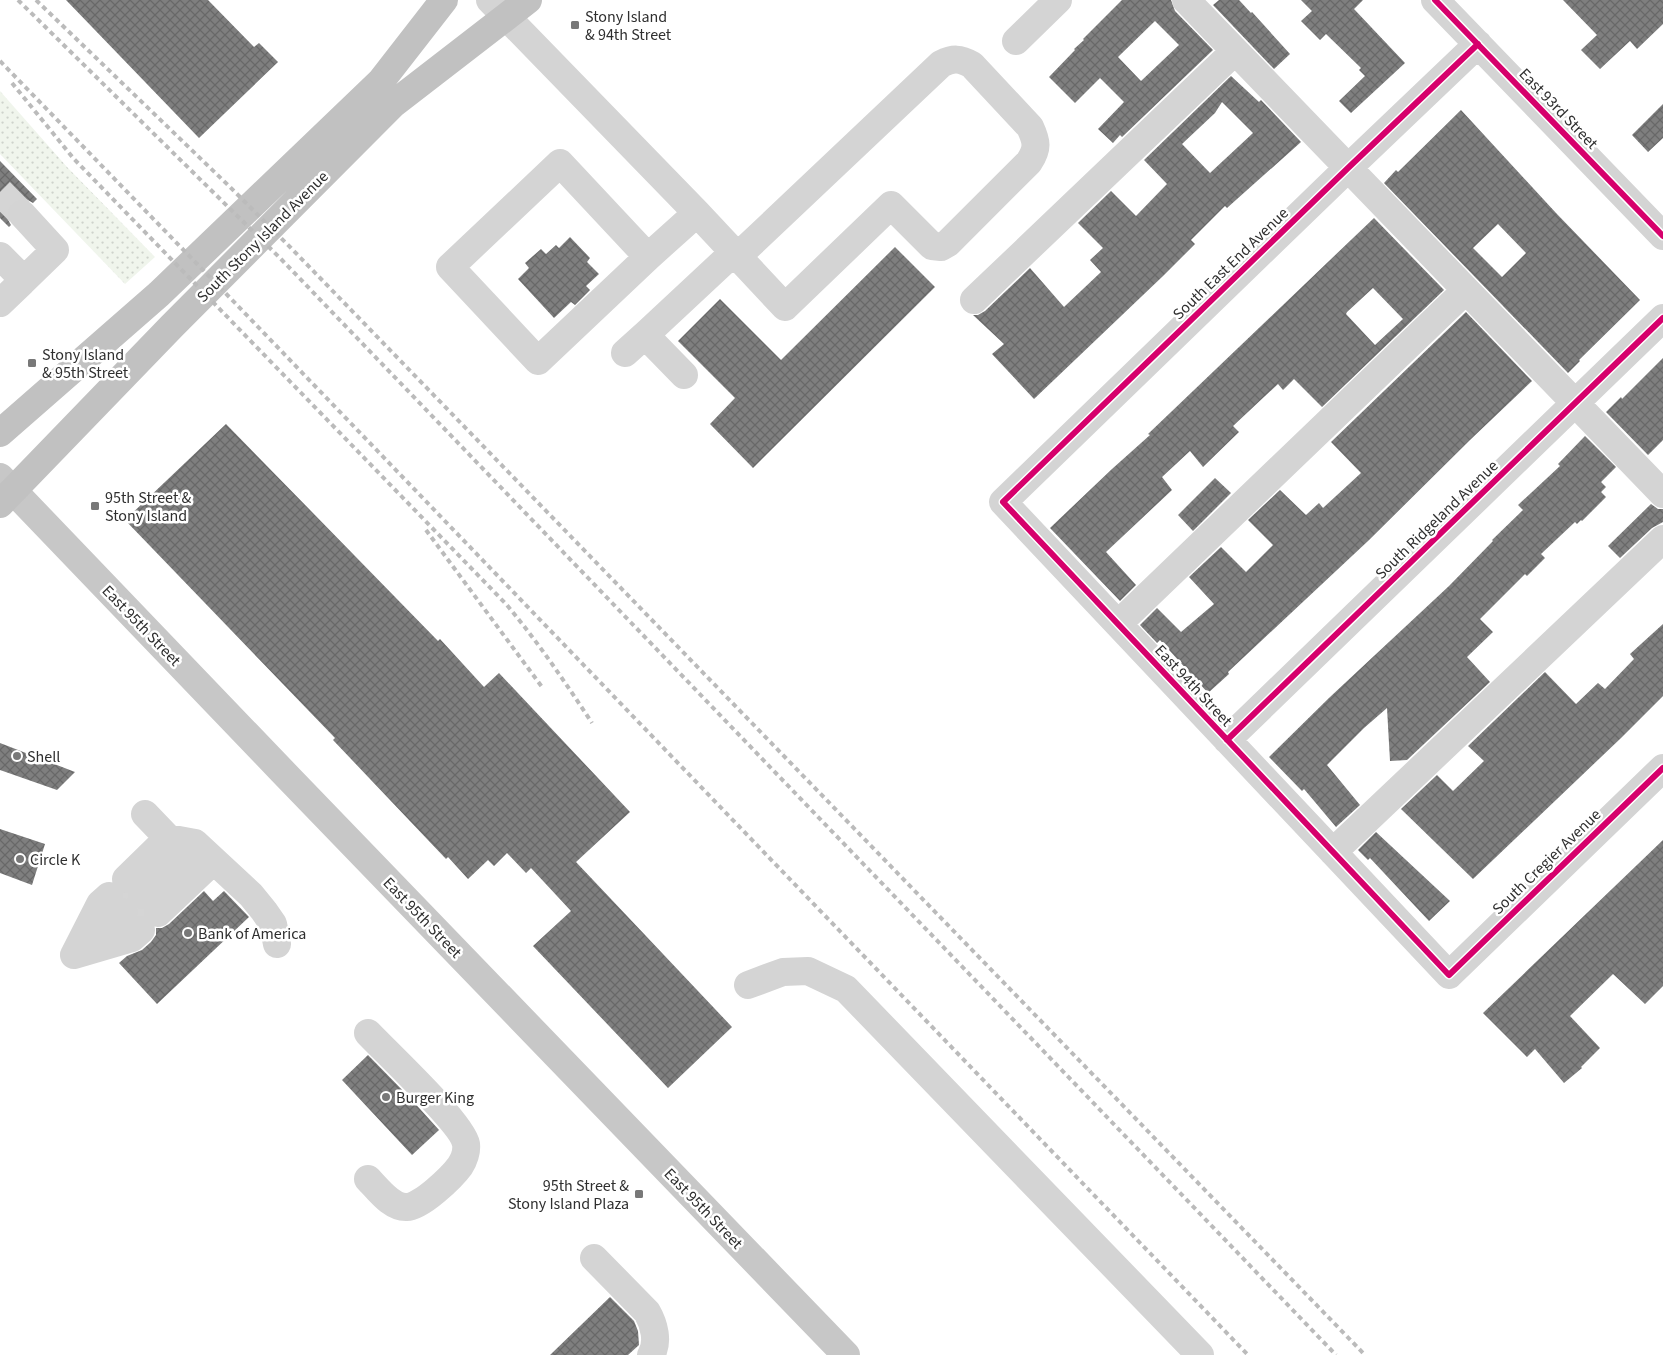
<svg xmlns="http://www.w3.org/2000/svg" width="1663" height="1355" viewBox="0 0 1663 1355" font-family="'Source Sans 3',sans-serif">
	<defs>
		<pattern id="grass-dots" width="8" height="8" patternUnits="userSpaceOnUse" patternTransform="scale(1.25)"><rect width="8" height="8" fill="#f0f5ec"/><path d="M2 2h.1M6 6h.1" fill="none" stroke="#ced2cb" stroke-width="1.8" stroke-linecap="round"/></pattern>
		<pattern id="building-cross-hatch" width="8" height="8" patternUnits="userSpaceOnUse" patternTransform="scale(1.25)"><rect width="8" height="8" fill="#7f7f7f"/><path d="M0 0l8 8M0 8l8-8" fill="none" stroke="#686868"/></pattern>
	</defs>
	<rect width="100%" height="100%" fill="#fff"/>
	<path fill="url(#grass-dots)" d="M0 91 67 167 155 257 125 284 0 154Z"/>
	<path fill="url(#building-cross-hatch)" fill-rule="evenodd" d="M66 0H208L254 47 259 43 278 62 199 138Z
		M1122 0H1171L1175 11 1213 50 1122 137 1120 135 1113 143 1098 129 1124 102 1100 78 1075 103 1049 77 1075 50 1074 49 1084 40 1083 39ZM1155 21 1179 45 1141 81 1118 57Z
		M1219 0H1239L1251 13 1252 12 1290 54 1274 69 1213 5Z
		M1301 0H1363L1354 9 1405 63 1351 113 1339 101 1365 76 1359 70 1361 68 1326 34 1320 40 1301 21 1312 11Z
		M1563 0H1663V24L1637 49 1630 41 1600 69 1581 50 1597 35Z
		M1231 76 1259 102 1261 100 1301 142 1227 208 1225 206 1191 240 1195 244 1163 276 1034 399 992 354 1004 344 973 315H978L985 311 1030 268 1064 307 1101 272 1090 260 1103 248 1078 223 1111 191 1136 216 1167 184 1144 160ZM1222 102 1253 133 1210 173 1182 144 1215 113Z
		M1663 104V138L1648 152 1632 135Z
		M1461 110 1556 213 1640 300 1579 360 1580 361 1568 373 1384 183 1396 170 1398 172ZM1498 224 1526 253 1502 277 1473 248Z
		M0 161 37 199 33 203 26 199H19L11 203 7 210V218L11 225 9 227 0 218Z
		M1374 218 1444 290 1322 407 1294 379 1283 390 1278 384 1233 426 1239 432 1203 467 1190 451 1162 477 1172 490 1106 552 1136 585 1120 601 1050 528 1112 469 1150 435 1148 434ZM1373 288 1403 319 1375 345 1346 314 1347 312Z
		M570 237 590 258 587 262 599 274 586 286 590 290 575 305 571 302 554 318 518 279 529 268 525 263 541 249 546 254 556 245 559 248Z
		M895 247 935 287 753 468 710 424 735 398 678 341 720 299 781 360Z
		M1466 312 1532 381 1470 440 1368 541 1228 672 1229 674 1208 693 1160 640 1157 643 1140 625 1157 608 1181 632 1214 604 1189 577 1221 547 1246 572 1273 545 1248 520 1280 490 1306 515 1319 503 1323 508 1361 473 1331 442Z
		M1663 358V440L1648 455 1606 412 1621 397 1622 399Z
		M226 424 438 641 440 639 484 687 499 673 630 812 576 862 732 1027 668 1088 533 946 571 911 531 868 526 873 507 853 494 866 488 860 468 879 448 857 446 859 333 740 335 738 125 520Z
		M1585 436 1616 467 1601 482 1606 487 1601 492 1606 497 1582 521 1581 520 1577 524 1575 522 1541 554 1545 558 1527 576 1525 574 1480 619 1493 632 1467 657 1490 682 1407 760 1390 761 1387 708 1364 728 1327 765 1360 805 1336 827 1304 789 1302 791 1269 757 1330 697 1449 586 1493 541 1492 540 1523 510 1518 505 1560 466 1558 464Z
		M1215 478 1231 493 1193 531 1178 515Z
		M1651 504 1658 509H1663V522L1652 528 1620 558 1608 546Z
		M1663 624V696L1621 738 1473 879 1401 809 1437 775 1453 791 1484 761 1468 746 1545 672 1576 704 1598 683 1605 689 1634 659 1630 654Z
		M0 743 75 772 57 790 0 770Z
		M0 829 45 844 32 885 0 873Z
		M1376 832 1450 901 1429 921 1370 858 1368 860 1358 850Z
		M1663 840V986L1645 1004 1613 974 1570 1016 1600 1048 1581 1067 1582 1068 1564 1083 1535 1049 1527 1057 1483 1013Z
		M204 891 213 901 224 891 249 917 157 1004 119 963 127 956 142 950 151 942 156 935V928H162L169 924Z
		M368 1055 411 1099 439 1130 412 1155 342 1080Z
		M610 1297 634 1321 638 1331 639 1345 628 1355H550Z"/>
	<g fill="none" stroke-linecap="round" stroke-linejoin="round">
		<path stroke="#d5d5d5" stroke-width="28" stroke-dasharray="28 14" stroke-linecap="butt" d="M0 192 22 214
			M117 904 134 887
			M133 921 150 904"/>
		<path stroke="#d4d4d4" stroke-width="28" d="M490 0 697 213 785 307 891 205 932 246 941 247 948 243 1029 162C1038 148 1037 142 1030 127L972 65C960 58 953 58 941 64L738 256
			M1186 0 1663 494
			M1435 0 1663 236
			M1016 41 1058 0
			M1478 44 1348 168 1003 502 1449 975 1663 768
			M0 256 21 277 22 282 0 303
			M648 257 538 361 450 267 560 163 648 257 697 213
			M22 282 55 250 22 214
			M974 300 1235 51
			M625 353 645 335
			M684 375 645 335 734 252
			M1118 624 1466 290
			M1227 740 1663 318
			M145 814 168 838 195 843 251 895 264 911 273 924 277 944
			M1333 852 1663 539
			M126 879 168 838
			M142 895 195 843
			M158 913 213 861
			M83 947 124 912
			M74 955 132 938 141 930
			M74 955 100 904 109 896
			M748 985 783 972 808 971 846 989 1200 1355
			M368 1033C386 1052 463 1124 466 1144 467 1151 464 1160 460 1166 452 1177 421 1207 407 1207 391 1208 378 1189 368 1179
			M594 1258 647 1312C654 1324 659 1342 651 1355"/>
		<path stroke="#c7c7c7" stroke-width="28" d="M0 477 282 771 846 1355"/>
		<path stroke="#c1c1c1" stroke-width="28" d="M0 433 159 294 381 81 444 0
			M0 504 172 326 392 105 528 0"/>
		<path stroke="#bbb" stroke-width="4" stroke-dasharray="5 4" stroke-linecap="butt" d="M18 0 281 259 1336 1355
			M36 0 229 186 291 248 1365 1355
			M0 61 236 304 1248 1355
			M12 83 74 159 506 604C538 642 565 682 592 723
			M426 530 542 687"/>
		<defs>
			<path id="cycleway" d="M1435 0 1663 236
				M1478 44 1348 168 1003 502 1449 975 1663 768
				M1227 740 1663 318"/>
		</defs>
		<use href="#cycleway" stroke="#fff" stroke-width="9"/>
		<use href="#cycleway" stroke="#d6006c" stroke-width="6"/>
	</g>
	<g fill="#787878" stroke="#fff" stroke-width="2">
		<rect x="570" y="20" width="10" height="10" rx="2.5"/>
		<rect x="27" y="358" width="10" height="10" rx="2.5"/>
		<rect x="90" y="501" width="10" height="10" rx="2.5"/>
		<circle cx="17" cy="756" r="5"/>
		<circle cx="20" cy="859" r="5"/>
		<circle cx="188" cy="933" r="5"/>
		<circle cx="386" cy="1097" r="5"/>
		<rect x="634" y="1189" width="10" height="10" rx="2.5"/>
	</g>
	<g text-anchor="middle" stroke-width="5" stroke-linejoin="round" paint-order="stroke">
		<g font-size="16" fill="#2f2f2f" stroke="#fff" text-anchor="start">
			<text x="585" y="22">Stony Island<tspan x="585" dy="18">&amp; 94th Street</tspan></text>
			<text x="42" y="360">Stony Island<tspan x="42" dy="18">&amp; 95th Street</tspan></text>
			<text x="105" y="503">95th Street &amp;<tspan x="105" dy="18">Stony Island</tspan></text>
			<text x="27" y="762">Shell</text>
			<text x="30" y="865">Circle K</text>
			<text x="198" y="939">Bank of America</text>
			<text x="396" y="1103">Burger King</text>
			<text x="629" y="1191" text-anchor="end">95th Street &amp;<tspan x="629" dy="18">Stony Island Plaza</tspan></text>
		</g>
		<g font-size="16" fill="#2f2f2f" stroke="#fff">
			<text transform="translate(1559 108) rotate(46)" y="6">East 93rd Street</text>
			<text transform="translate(262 236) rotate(-45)" y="6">South Stony Island Avenue</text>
			<text transform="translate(1230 263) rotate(-44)" y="6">South East End Avenue</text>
			<text transform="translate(1436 519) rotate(-44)" y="6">South Ridgeland Avenue</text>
			<text transform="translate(142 625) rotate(46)" y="6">East 95th Street</text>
			<text transform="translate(1194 685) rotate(47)" y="6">East 94th Street</text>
			<text transform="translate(1546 861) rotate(-44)" y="6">South Cregier Avenue</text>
			<text transform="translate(423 917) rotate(46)" y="6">East 95th Street</text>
			<text transform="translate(704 1208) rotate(46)" y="6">East 95th Street</text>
		</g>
	</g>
</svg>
